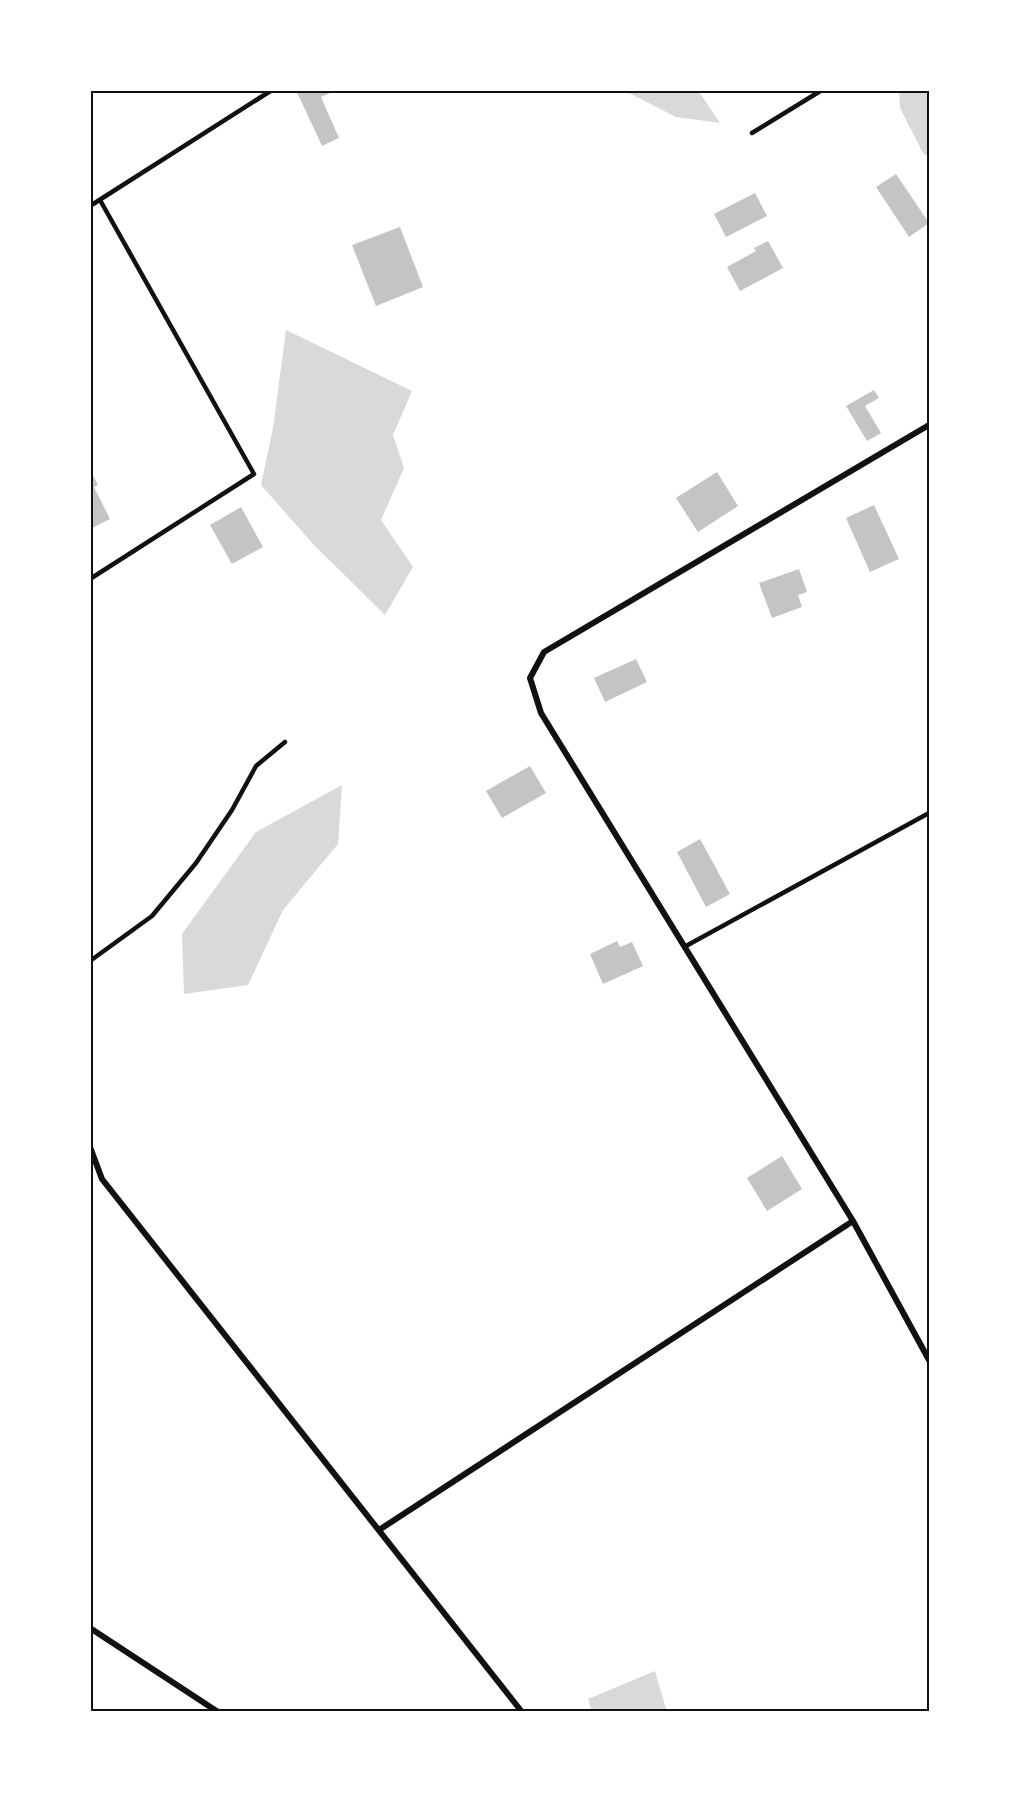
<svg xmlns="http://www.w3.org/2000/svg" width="1019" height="1802" viewBox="0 0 1019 1802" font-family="Commissioner,sans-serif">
	<rect width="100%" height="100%" fill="#fff"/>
	<path fill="#d9d9d9" d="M623 90H698L720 123 676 117Z
		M899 90H929V157L923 153 900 108Z
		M286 330 412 391 393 435 404 468 381 520 413 567 385 615 313 544 261 485 273 428Z
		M342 785 338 844 283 910 248 985 184 994 182 934 256 832Z
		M655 1671 667 1712H592L588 1699Z"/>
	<path fill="#c4c4c4" d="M296 90H329L330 93 321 97 339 138 322 146Z
		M896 174 929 223 909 237 876 187Z
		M755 193 767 216 726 237 714 214Z
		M400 227 423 287 376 306 352 245Z
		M768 241 783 268 740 291 727 267 756 251 754 248Z
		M874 390 879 398 865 406 881 433 867 441 846 406Z
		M90 470 98 485 94 487 110 519 90 529Z
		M717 472 738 506 698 532 676 498Z
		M874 505 899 559 870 572 846 518Z
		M241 507 263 547 232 564 210 525Z
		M799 569 807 592 798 595 802 607 772 618 759 583Z
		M636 659 647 682 605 702 594 678Z
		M530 766 546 793 502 818 486 791Z
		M700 839 730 894 706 907 677 852Z
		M617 941 620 947 632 942 643 966 603 984 590 954Z
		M782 1156 802 1189 767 1211 747 1178Z"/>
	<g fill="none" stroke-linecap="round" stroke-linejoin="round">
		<path stroke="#111" stroke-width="4.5" d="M752 133 822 90
			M90 206 272 90
			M90 579 254 474 100 200
			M686 946 929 813
			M90 961 152 916 196 863 232 810 256 766 285 742"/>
		<path stroke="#111" stroke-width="6" d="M929 425 544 652 530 678 541 713 853 1221 929 1360
			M90 1147 102 1179 522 1712
			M379 1530 853 1221
			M90 1628 218 1712"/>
	</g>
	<rect width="1019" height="1802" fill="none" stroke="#ffffff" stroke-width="183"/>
	<rect x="92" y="92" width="836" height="1618" fill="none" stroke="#111" stroke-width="2"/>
</svg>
